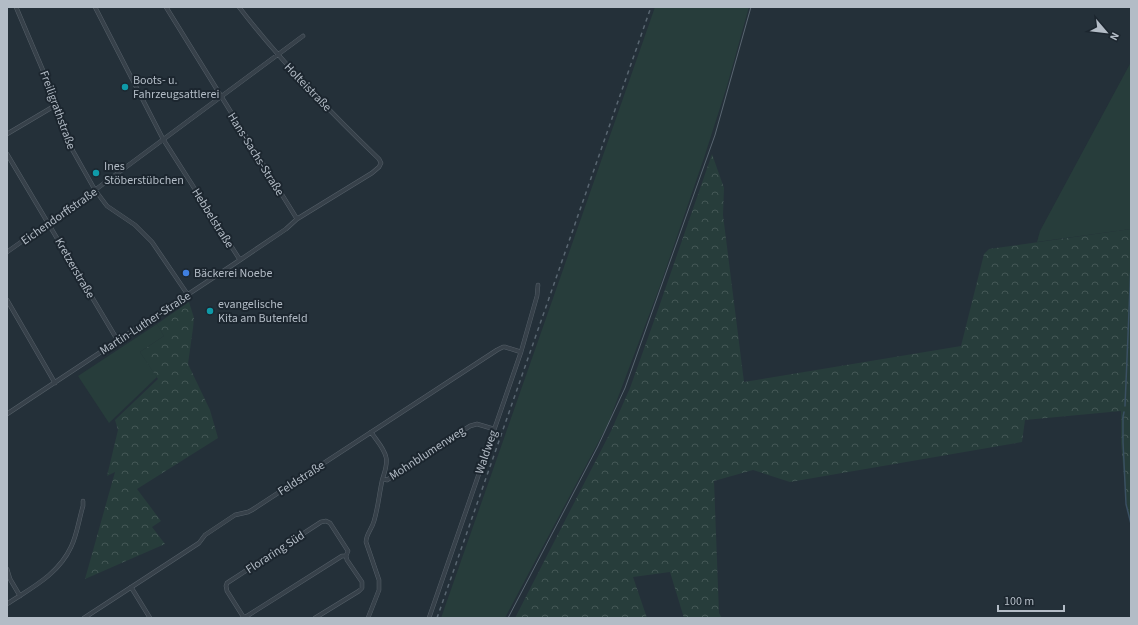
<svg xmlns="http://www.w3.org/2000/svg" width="1138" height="625" viewBox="0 0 1138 625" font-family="'Source Sans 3',sans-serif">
	<defs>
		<pattern id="forest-crowns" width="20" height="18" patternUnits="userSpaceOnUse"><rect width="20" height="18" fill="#273d3b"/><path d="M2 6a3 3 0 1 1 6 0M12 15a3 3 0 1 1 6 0" fill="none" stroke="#445756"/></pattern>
	</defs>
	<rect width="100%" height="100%" fill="#243039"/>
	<path fill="#273d3b" d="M655 7H749L727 86 704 158 660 286 608 424 505 618H441Z
		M1131 62V229L1037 242 1040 231Z
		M157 324 164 336 140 352 157 377 109 423 78 376Z"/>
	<path fill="url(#forest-crowns)" d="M712 154 724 188 723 215 744 382 961 346 984 254 989 249 1131 229V526L1126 499 1121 443V411L1025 420 1022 442 790 482 753 470 714 481 719 613 722 618H684L670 572 633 577 647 618H515L611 431 630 388 660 304Z
		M189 302 194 318 193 328 188 364 210 410 218 438 137 489 161 521 152 527 165 544 85 579 115 472 107 476 118 430 115 420 158 379 140 352 164 336 157 324Z"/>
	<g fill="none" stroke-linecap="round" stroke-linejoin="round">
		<path stroke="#3a5062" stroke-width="1.5" d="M1125 406 1131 264
			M1124 412 1123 417V442L1126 504 1131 524"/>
		<defs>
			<path id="minor" d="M16 7 47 80 68 141 73 151 95 190 107 206 135 225 152 242 188 295
				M95 7 163 139 240 260
				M166 7 297 219
				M7 134 56 105
				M7 154 118 341
				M7 252 95 190 303 36
				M7 300 55 383
				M7 414 240 260 286 229 297 219 372 173 379 167 381 163 379 159C329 111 281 62 239 7
				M383 479 387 480 470 426 477 424 494 429
				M326 521 330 523 348 551 346 556H342L244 618 227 591 226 586 227 583 321 522Z
				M7 569 10 579 20 596
				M131 587 150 618
				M7 604C31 588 58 575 71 547 77 535 79 519 83 506V501
				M84 618 199 543 205 535 235 515 248 512 252 510 497 350 503 347H505L521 352
				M315 618 359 591 362 588V582L347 560 346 556
				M368 618 379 590V580L366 542C366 534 372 529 374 521 378 508 379 495 382 481 384 473 388 465 386 457 384 448 376 440 371 432
				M429 618 521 352 537 296 538 285"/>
		</defs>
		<use href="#minor" stroke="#555f68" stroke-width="4.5"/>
		<use href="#minor" stroke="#37414a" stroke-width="3.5"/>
		<path stroke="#596671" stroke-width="1" d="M508 618 598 446 625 388 715 135 751 7"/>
		<path stroke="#596671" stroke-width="1.5" stroke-dasharray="4 4" stroke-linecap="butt" d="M437 618 651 7"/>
	</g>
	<g fill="#0f9aa8" stroke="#1c262f" stroke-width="1.5">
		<circle cx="125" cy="87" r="4"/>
		<circle cx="96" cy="173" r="4"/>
		<circle cx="210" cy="311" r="4"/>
	</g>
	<circle fill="#3f7fe0" stroke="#1c262f" stroke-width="1.5" cx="186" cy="273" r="4"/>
	<g text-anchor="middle" stroke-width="4" stroke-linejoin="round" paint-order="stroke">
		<g font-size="12" fill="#b3bcc6" stroke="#1c262f" text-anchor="start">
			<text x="133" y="84">Boots- u.<tspan x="133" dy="14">Fahrzeugsattlerei</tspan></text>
			<text x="104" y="170">Ines<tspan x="104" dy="14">Stöberstübchen</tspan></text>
			<text x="194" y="277">Bäckerei Noebe</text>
			<text x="218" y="308">evangelische<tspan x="218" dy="14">Kita am Butenfeld</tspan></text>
		</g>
		<g font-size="12" fill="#b3bcc6" stroke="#1c262f">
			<text transform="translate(308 87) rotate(46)" y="4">Holteistraße</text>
			<text transform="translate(58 110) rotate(70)" y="4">Freiligrathstraße</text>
			<text transform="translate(256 154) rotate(58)" y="4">Hans-Sachs-Straße</text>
			<text transform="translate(59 216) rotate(-35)" y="4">Eichendorffstraße</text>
			<text transform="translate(213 218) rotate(58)" y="4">Hebbelstraße</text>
			<text transform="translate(75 268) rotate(60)" y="4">Kretzerstraße</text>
			<text transform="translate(145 323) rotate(-33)" y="4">Martin-Luther-Straße</text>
			<text transform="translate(486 452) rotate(-71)" y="4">Waldweg</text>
			<text transform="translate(427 453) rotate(-33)" y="4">Mohnblumenweg</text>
			<text transform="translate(301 478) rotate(-33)" y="4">Feldstraße</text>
			<text transform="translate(275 552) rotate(-33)" y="4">Floraring Süd</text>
		</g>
	</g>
	<rect width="1138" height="625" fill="none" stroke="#b3bcc6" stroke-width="16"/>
	<g transform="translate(1106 32) rotate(118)" stroke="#1c262f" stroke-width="3" paint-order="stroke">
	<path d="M0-3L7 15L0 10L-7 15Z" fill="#b3bcc6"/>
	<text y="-6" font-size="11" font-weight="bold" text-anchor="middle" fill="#b3bcc6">N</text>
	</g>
	<path d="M998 605v6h66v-6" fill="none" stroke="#b3bcc6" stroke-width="2"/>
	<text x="1004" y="605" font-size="12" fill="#b3bcc6" stroke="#1c262f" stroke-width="3" paint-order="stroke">100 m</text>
</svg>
